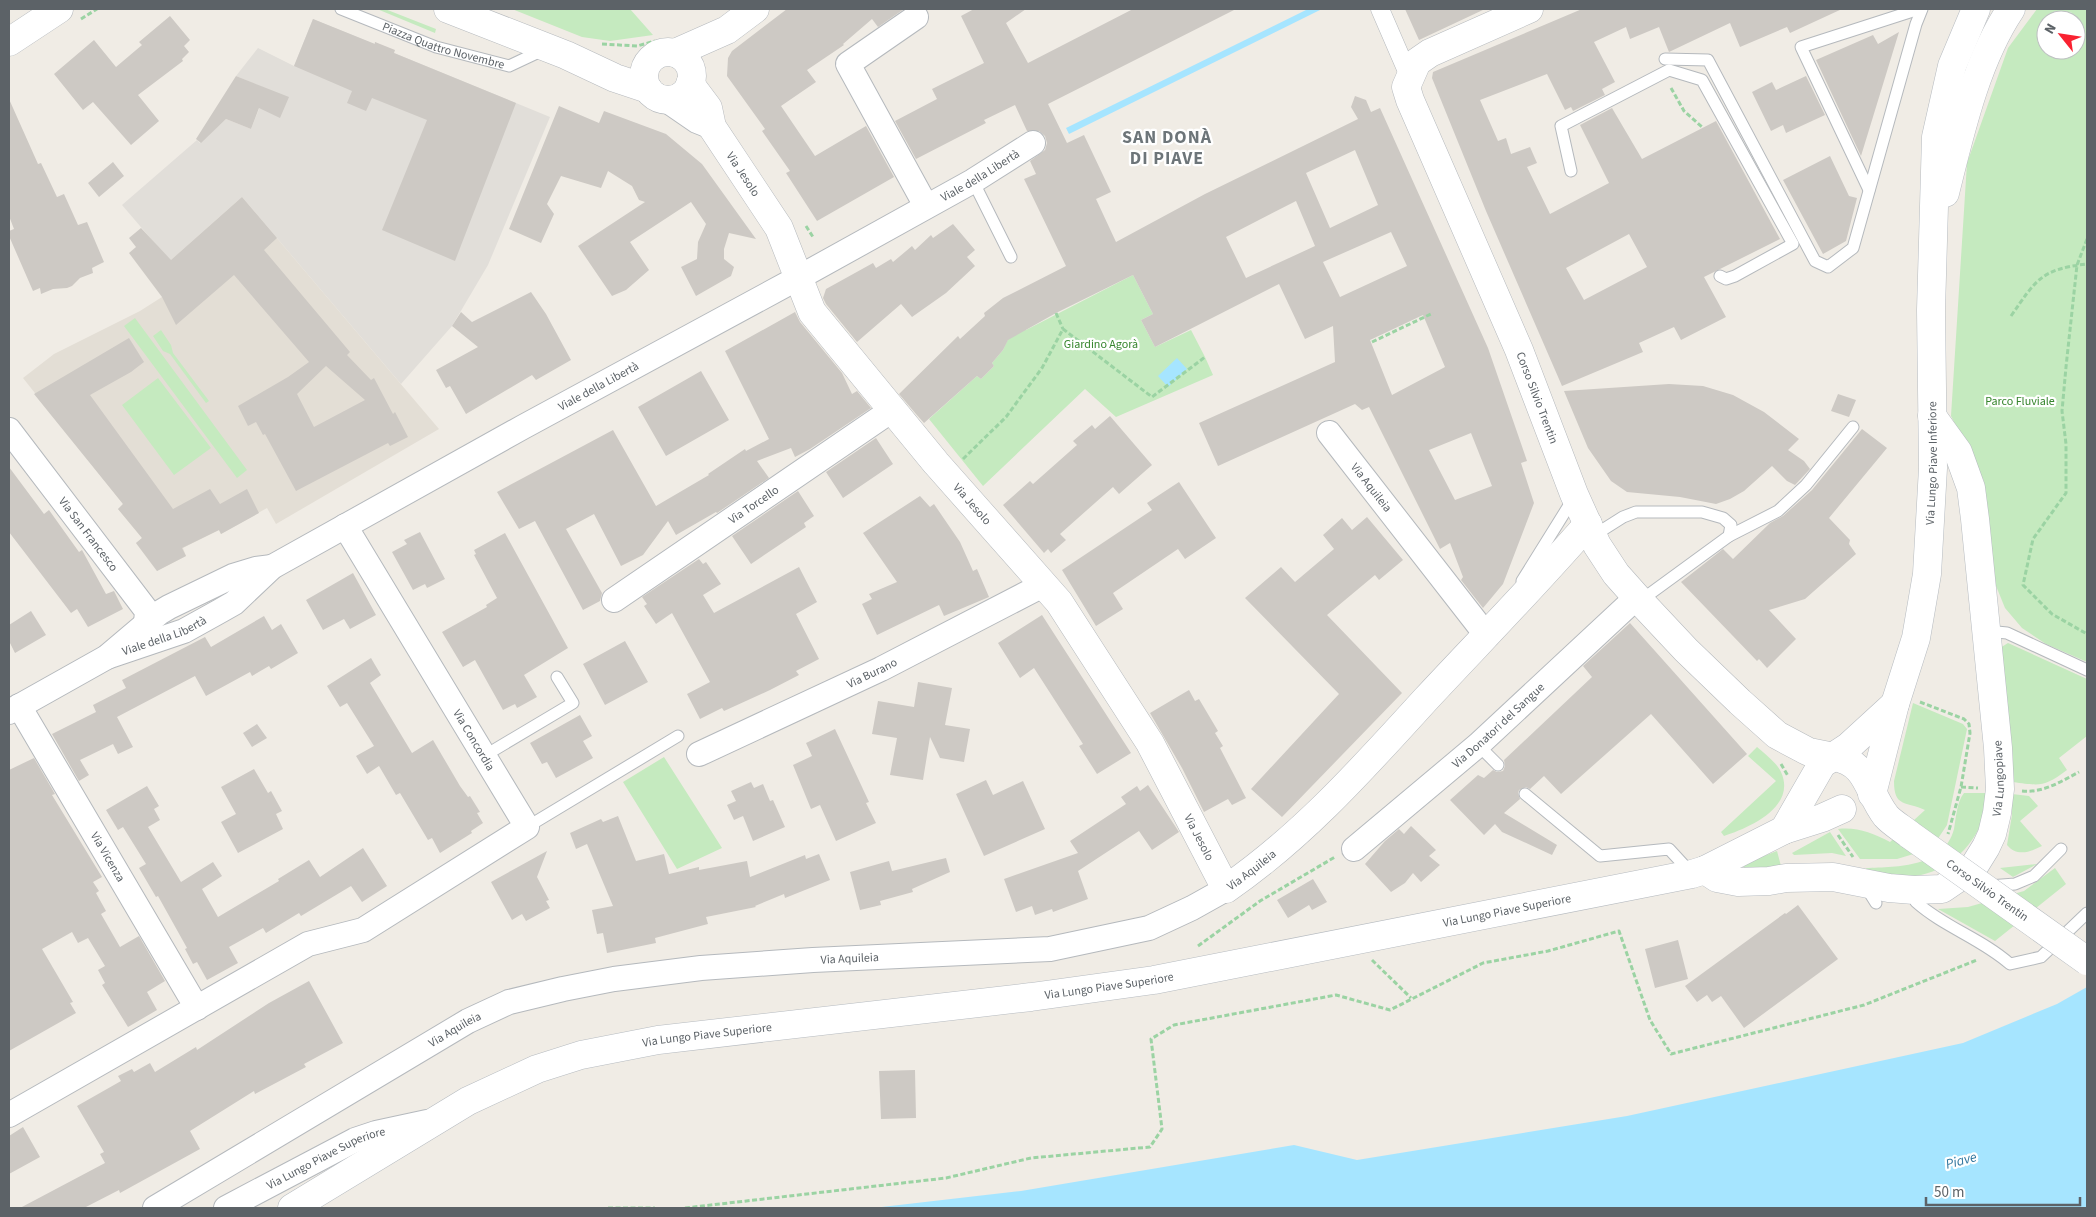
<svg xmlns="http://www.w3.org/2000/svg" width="2096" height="1217" viewBox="0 0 2096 1217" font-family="'Source Sans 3',sans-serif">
	<rect width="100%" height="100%" fill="#f0ece5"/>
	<path fill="#e1ded9" d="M313 19 374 44 375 42 394 53 550 117 488 265 452 326 401 384 242 197 170 261 122 205 197 140 200 143 226 119 251 129 267 89 236 76 258 48 294 66Z"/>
	<path fill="#e3ded5" d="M242 197 439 429 276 524 267 508 221 534 219 530 183 548 186 556 157 571 136 543 142 538 118 509 123 504 23 378 54 354 140 311 162 297 170 261Z"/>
	<path fill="#c5eabf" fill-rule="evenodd" d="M377 9H385L436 29 435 33Z
		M512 9H630L653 35 610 41 582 37Z
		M2037 9H2087V662L2046 644 2022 628 2005 608 1992 576 1984 481 1951 416 1967 163 2008 48ZM2046 20H2076V50H2046Z
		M1133 275 1153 314 1141 320 1155 347 1191 330 1205 357 1213 375 1116 417 1085 389 983 486 929 419 977 376 981 379 994 366 992 363 1003 350 1014 326 1026 330Z
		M135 318 247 470 237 478 124 326Z
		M161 330 171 345 173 353 209 401 206 403 170 354 163 351 153 336Z
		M158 378 211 448 174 475 122 405Z
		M2008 643 2087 679V736L2059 758 2067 770C2044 787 2041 786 2013 782L2000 648Z
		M1913 703 1963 724 1967 729 1947 825 1935 843 1920 852 1897 859H1860L1838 829C1858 827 1872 833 1890 842L1925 810C1906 801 1894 808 1894 781Z
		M1757 747C1765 754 1777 763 1781 772 1797 807 1749 828 1724 836L1721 832 1776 781 1748 756Z
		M664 757 722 848 677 869 623 782Z
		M1964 793H1988C1987 800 1986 808 1984 816 1973 850 1943 875 1907 877 1895 878 1880 873 1868 871L1866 868C1898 867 1944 867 1954 829 1956 818 1957 801 1964 793Z
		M2012 794 2029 796 2038 806 2020 821 2042 846C2030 852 2017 857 2007 845L2012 815Z
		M1830 832 1846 856 1832 853 1794 855 1792 853Z
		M1777 851 1781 866 1747 872 1744 868V865L1748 862Z
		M2037 864 2013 877 2000 868Z
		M2055 868 2066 884 1995 941 1938 909 1968 907 2024 891Z"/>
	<path fill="#a6e5ff" d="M1308 9H1322L1069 134 1066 128Z
		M1177 358 1187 369 1168 387 1158 376Z
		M2087 987V1208H873L1021 1191 1294 1145 1357 1160 1627 1116 1963 1043 2057 1004Z"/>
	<path fill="#cdc9c4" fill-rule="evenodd" d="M787 9H904L878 27 872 19 843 44 844 45 807 70 816 82 781 106 815 156 866 126 894 177 817 221 786 173 790 171 762 131 765 129 727 76 728 58 732 51Z
		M974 9H1026L1006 23 1028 63 1133 9H1236L1048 104 1067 143 1084 135 1111 192 1096 199 1116 242 1205 194 1358 119 1351 107 1355 96 1366 100 1371 112 1380 108 1488 348 1527 461 1521 463 1534 503 1503 584 1483 608 1461 580 1463 577 1450 543 1440 549 1369 407 1362 410 1355 404 1218 466 1199 423 1335 362 1333 326 1305 339 1279 284 1155 347 1141 320 1153 314 1133 275 1056 313 1008 340 1003 350 992 363 994 366 981 379 977 376 924 423 916 414 899 394 958 336 960 339 985 316 984 313 1003 298 1066 266 1024 179 1036 174 1030 161 1045 150 1047 143 1045 136 1039 131H1027L1015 105 984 120 986 123 916 159 895 121 937 99 932 89 984 63 961 16ZM1355 150 1378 205 1330 228 1306 173ZM1296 201 1315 246 1246 278 1226 237ZM1391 232 1407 266 1340 297 1323 262ZM1423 315 1445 367 1392 395 1370 340ZM1471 433 1492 486 1455 500 1429 450Z
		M1405 9H1485L1419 40Z
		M1582 9H1842L1790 33 1787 27 1740 47 1730 23 1669 52 1659 27 1630 39 1626 27 1594 42 1615 82 1602 89 1605 95 1573 111 1571 107 1565 110 1547 74 1480 100 1498 141 1506 138 1511 154 1530 147 1537 163 1527 167 1550 214 1609 183 1580 125 1612 108 1642 159 1716 121 1780 239 1704 277 1726 317 1681 340 1674 327 1639 343 1643 352 1562 386 1486 211 1432 78 1433 72ZM1629 234 1647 267 1584 300 1566 268Z
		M170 16 190 40 184 46 189 52 182 59 183 61 138 95 159 121 131 145 93 102 83 110 54 74 94 40 116 67 142 45 139 42Z
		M313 19 375 44V42L395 50 394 53 516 103 455 261 382 230 427 120 372 98 366 111 347 103 352 91 294 66Z
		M1899 32 1861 156 1816 60 1873 35 1878 44Z
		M236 76 289 97 280 118 259 108 251 129 226 119 201 143 196 139Z
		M1806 76 1825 115 1786 133 1783 125 1771 131 1752 92 1772 82 1776 90Z
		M9 99 38 164 41 163 57 197 64 194 78 225 87 222 104 262 92 268 93 273 80 278 72 286 67 288 53 289 41 294 40 288 33 291 9 236V231L14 229 9 216Z
		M559 106 599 123 604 111 666 134 702 164 756 239 729 233 724 249V259L734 267 731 276 696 296 681 267 697 259 698 242 706 224 691 202 630 242 649 270 626 290 612 296 578 246 645 202 639 200 632 186 608 171 601 188 561 176 547 204 554 214 541 243 509 229Z
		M1830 156 1849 196 1857 198 1846 241 1823 254 1783 180Z
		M113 162 124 176 99 197 88 183Z
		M242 197 277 238 264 250 350 352 347 355 371 380 374 378 393 414 395 412 408 437 390 446 388 443 296 491 265 434 263 435 256 422 248 426 238 406 288 377 309 362 234 275 176 325 162 297 129 253 136 247 129 238 141 228 171 260ZM326 366 365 400 314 427 297 394Z
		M953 224 975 250 967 257 975 266 946 293 912 317 901 304 857 342 826 304 823 298 826 289 873 263 876 268 891 259 893 262 912 246 915 250 931 235 933 238Z
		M531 292 546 314 571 360 536 380 532 375 466 414 450 386 446 388 436 370 478 347 452 326 461 312 472 322Z
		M795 312 800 322 842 373 852 394 857 391 871 408 810 449 795 457 791 448 757 461 769 478 717 513 716 512 676 535 668 521 643 555 621 566 594 514 566 529 602 593 600 601 583 610 535 521 519 529 497 492 613 430 656 506 709 475 708 474 745 449 746 451 769 439 725 351Z
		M129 338 144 362 131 372 90 395 173 509 210 489 220 504 247 489 259 513 221 534 219 530 182 548 186 556 157 571 136 543 142 538 118 509 123 504 34 394Z
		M701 371 729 420 666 456 638 407Z
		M1669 384 1703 386 1733 395 1764 412 1799 439 1788 450 1804 461 1810 469 1795 485 1787 481 1772 466 1744 491 1730 499 1716 504 1680 497 1627 492 1611 481 1588 448 1564 391Z
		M1838 394 1856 400 1849 417 1831 411Z
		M1110 416 1152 465 1119 494 1113 487 1060 534 1066 540 1051 553 1048 549 1044 553 1003 505 1030 481 1033 484 1077 445 1073 441 1092 425 1095 429Z
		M1862 429 1887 448 1829 518 1850 540 1849 544 1856 554 1805 599 1769 610 1796 639 1767 668 1759 659 1757 661 1681 582 1723 549 1733 559 1770 523 1783 516 1812 490Z
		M876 438 893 464 843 498 826 472Z
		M9 467 44 514 49 510 79 552 82 550 106 594 114 591 123 609 88 627 77 609 71 613 9 532Z
		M1179 482 1216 538 1185 559 1178 549 1113 593 1123 609 1096 626 1062 570 1152 510 1147 503Z
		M798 491 814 516 804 523 806 527 751 564 732 536Z
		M920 496 930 507 934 504 960 542 973 571 977 569 989 597 944 616 939 605 877 635 862 604 872 599 869 594 897 582 863 533Z
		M1367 517 1403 560 1379 580 1375 575 1327 615 1402 693 1282 817 1251 789 1339 694 1245 598 1281 567 1295 582 1334 549 1323 535 1342 518 1352 530Z
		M420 532 445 579 427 588 425 584 413 590 392 552 407 544 404 540Z
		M505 533 568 648 524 675 537 697 517 708 515 704 503 710 475 660 463 667 442 632 487 607 486 605 497 598 474 555 476 554 474 550Z
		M699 559 703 564 706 562 721 584 703 595 714 613 799 567 817 602 796 614 819 659 796 671 799 675 770 690 724 711 722 708 700 719 687 694 710 682 672 613 656 624 644 606 647 604 642 597Z
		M353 573 376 615 350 629 344 619 323 630 306 600Z
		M31 611 46 635 15 653 9 641V625Z
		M1042 615 1131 753 1097 774 1079 746 1083 744 1034 668 1020 678 998 643Z
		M264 616 272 630 281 624 298 653 271 669 269 666 252 676 250 672 206 696 195 676 117 717 133 747 118 754 113 744 80 760 89 775 79 781 52 734 96 712 93 705 126 688 122 680 205 637 211 647Z
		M1630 623 1747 754 1713 784 1651 714 1561 794 1544 776 1530 789 1526 787 1519 790 1518 793 1520 799 1504 813 1557 845 1552 855 1502 832 1495 824 1484 835 1450 800 1478 775 1484 778 1493 770 1497 772 1503 771 1505 766 1504 760 1592 677 1583 666Z
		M625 641 648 682 605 705 583 664Z
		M371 658 381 675 370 683 412 753 433 740 460 786 468 797 470 796 480 812 477 813 483 823 471 831 472 833 440 853 432 838 428 840 400 793 396 795 379 766 367 774 356 756 374 746 347 703 340 707 327 686Z
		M918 682 952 688 945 725 970 729 964 762 940 758 930 737 923 780 890 775 897 738 872 734 878 701 914 707Z
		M1189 690 1195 701 1199 699 1218 731 1215 733 1223 746 1220 748 1246 798 1232 805 1228 799 1204 812 1182 768 1150 713Z
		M580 715 592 736 583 741 593 758 556 778 547 762 542 764 530 743Z
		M257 724 267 738 252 747 243 733Z
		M835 729 869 802 866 803 876 823 836 841 820 805 811 809 793 765 812 756 806 743Z
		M34 758 55 794 52 795 102 877 93 882 99 891 96 893 106 911 101 914 120 947 139 936 165 981 147 992 157 1010 128 1027 102 985 105 983 98 970 105 966 88 938 78 943 72 932 42 949 73 1002 70 1003 76 1013 9 1051V770Z
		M254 769 268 793 271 791 282 811 276 814 283 829 238 853 221 822 236 814 221 787Z
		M986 780 993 795 1023 781 1045 829 984 856 956 794Z
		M751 782 754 788 763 784 770 801 773 800 785 827 753 841 743 816 734 820 727 805 736 801 731 791Z
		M1148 785 1179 832 1152 850 1139 831 1078 871 1088 899 1053 912 1052 909 1035 915 1032 906 1016 912 1004 879 1078 853 1070 841 1126 804 1121 797 1137 786 1140 791Z
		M147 786 159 806 154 809 160 820 148 827 181 882 213 862 222 876 202 889 218 917 279 881 278 879 309 860 320 877 363 848 387 886 362 902 351 886 301 916 299 913 266 933 263 928 229 947 238 963 207 980 197 962 193 964 185 949 187 948 158 896 156 897 139 868 146 864 123 827 118 830 106 810Z
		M618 816 636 861 664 854 669 874 699 867V870L747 861 750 877 805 855 806 859 819 854 830 880 785 898 784 894 755 906 756 907 706 917 708 924 655 938 656 943 607 953 603 933 597 934 592 910 613 906 587 844 576 849 570 833 601 819 603 822Z
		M1411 826 1436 850 1429 856 1440 865 1421 882 1413 873 1405 883 1391 892 1365 864 1385 841 1399 829 1404 834Z
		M547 851 537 877 549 900 546 901 550 908 526 921 522 914 512 920 491 882Z
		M946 858 950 872 912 889 913 892 880 901 881 905 860 910 850 872 889 861 892 871Z
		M1313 879 1327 902 1312 910 1309 905 1288 918 1277 900Z
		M1798 905 1838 959 1744 1028 1721 996 1712 1002 1707 995 1697 1002 1685 986 1785 913 1786 914Z
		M1678 940 1688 979 1655 988 1645 949Z
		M309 981 343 1043 304 1064 306 1067 255 1094 254 1091 190 1131 200 1149 120 1193 119 1190 84 1208H20L105 1163 100 1154 104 1152 77 1106 121 1081 118 1076 132 1069 134 1072 150 1063 155 1072 196 1047 197 1050 269 1003Z
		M915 1070 916 1118 881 1119 879 1071Z
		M23 1127 40 1157 9 1174V1136Z"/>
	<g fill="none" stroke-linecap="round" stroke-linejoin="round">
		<defs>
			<g id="service">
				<path id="s1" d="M341 9 436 47 509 66 543 50"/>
				<path d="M1665 59 1708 60 1815 261 1828 267 1853 248 1916 24 1922 9"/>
				<path d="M1571 171 1561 126 1669 70 1702 80 1793 244 1735 276 1726 279 1720 276"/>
				<path d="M973 181 1011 257"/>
				<path d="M1869 190 1801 47 1919 9"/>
				<path d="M1593 536 1623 517 1636 512H1702L1723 518 1731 525 1729 536 1640 601"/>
				<path d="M1729 536 1778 511 1806 485 1853 427"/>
				<path d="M1522 581 1573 499"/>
				<path d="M1987 631 2007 633 2087 670"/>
				<path d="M1478 745 1498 765"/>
				<path d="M484 756 573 703 557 677"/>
				<path d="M1525 794 1600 856 1669 849 1692 874"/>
				<path d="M527 827 678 736"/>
				<path d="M1989 886 2015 884 2034 876 2061 849"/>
				<path d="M1866 887 1876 903"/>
				<path d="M1914 891 1916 902C1944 927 1982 939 2010 964L2041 957 2087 913"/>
			</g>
			<path id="pedestrian" d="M1380 9 1409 76"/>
			<g id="minor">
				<path d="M916 17 848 64 926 206"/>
				<path d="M665 99 697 121 712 127"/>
				<path id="s2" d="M9 430 147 611 145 636"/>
				<path id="s3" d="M1329 433 1480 627 1488 635"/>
				<path id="s4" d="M614 600 892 410"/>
				<path id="s5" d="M107 657 184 631 220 611 234 603 272 567 523 427 798 278 973 181 1033 143"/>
				<path id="s6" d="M19 706 197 1008"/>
				<path d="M9 712 107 657 159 613 169 607 233 576 256 569 272 567"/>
				<path id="s7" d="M699 754 881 669 1043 585"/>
				<path id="s8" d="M1354 849 1478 745 1637 597"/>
				<path d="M9 1115 308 944 363 930 527 827 345 526"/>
				<path id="s9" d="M155 1208 468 1021 509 1002 563 989 614 979 701 968 813 960 1050 949 1149 928 1192 908 1226 889"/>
				<path id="s10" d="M226 1208 355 1140 376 1133 427 1122"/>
			</g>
			<g id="tertiary">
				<path d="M448 9 566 55 615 78 648 89"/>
				<path id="s11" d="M1529 9 1430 53 1417 62 1406 87 1410 100 1519 350 1574 494 1597 545 1616 574 1640 601 1686 650 1740 702 1777 735 1809 752 1834 757"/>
				<path d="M9 42 59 9"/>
				<circle cx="668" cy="76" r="24"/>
				<path d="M675 53 727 30 755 9"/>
				<path id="s12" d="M690 84 708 108 712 127 779 228 812 312 936 463 1059 602 1150 743 1226 889C1303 836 1364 767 1426 699 1480 641 1536 584 1588 524"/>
			</g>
			<g id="secondary">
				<path d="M1945 193C1960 133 1976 61 2011 9"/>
				<path d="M1834 757C1869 763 1867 792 1886 816 1892 823 1903 829 1910 835"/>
				<path id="s13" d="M1872 794 1895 704 1916 638 1927 574 1933 468 1931 310 1936 137 1952 66 1976 9"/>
				<path d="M1784 830 1822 764 1848 747 1895 704"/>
				<path id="s14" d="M1705 870 1717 878 1738 882 1769 881 1786 878 1833 877 1889 888 1914 890 1942 889 1973 868 1986 847 1992 834 1997 813 2000 789 1998 748 1975 519 1971 488 1958 452 1932 416"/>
				<path id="s15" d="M292 1208 468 1101 537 1069 581 1055 658 1040 1031 997 1154 980 1692 874 1705 870 1784 830 1822 818 1842 809"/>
			</g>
		</defs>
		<use href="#service" stroke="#b5b9bd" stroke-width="13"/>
		<use href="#pedestrian" stroke="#b5b9bd" stroke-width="19"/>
		<use href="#minor" stroke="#b5b9bd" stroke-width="26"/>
		<use href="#tertiary" stroke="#b5b9bd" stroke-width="29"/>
		<use href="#secondary" stroke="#b6bbc0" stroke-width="29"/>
		<path stroke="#9bd3a3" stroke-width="3" stroke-dasharray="5 2.5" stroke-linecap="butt" d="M81 19 97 9
			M602 44 637 46 655 41
			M1671 88 1684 111 1702 127
			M806 226 813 237
			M2087 239 2077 265 2066 367 2062 411 2066 444V493L2033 539 2023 585 2052 614 2087 634
			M1056 313 1063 329
			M2011 316C2036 280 2041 269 2087 264
			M1372 342 1433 313
			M963 459 1006 417 1042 368 1063 329 1152 397 1205 357
			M1920 702 1964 719 1969 724 1970 733 1961 787 1948 834
			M1781 764 1788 776
			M1961 787 1978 788
			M2022 791C2043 793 2060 782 2079 772
			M1838 835 1853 857
			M1198 946 1260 901 1335 857
			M1372 960 1411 998
			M608 1208H655
			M685 1208 946 1178 1031 1158 1150 1147 1162 1129 1151 1039 1174 1025 1336 995 1390 1010 1483 963 1548 951 1619 931 1650 1020 1671 1054 1864 1005 1977 960"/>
		<use href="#service" stroke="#fff" stroke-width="11"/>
		<use href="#pedestrian" stroke="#fff" stroke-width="18"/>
		<use href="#minor" stroke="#fff" stroke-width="24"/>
		<use href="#tertiary" stroke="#fff" stroke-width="28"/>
		<use href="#secondary" stroke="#fff" stroke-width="28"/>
		<defs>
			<g id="secondary-bridge">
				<path id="s16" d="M1910 835 2087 961"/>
			</g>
		</defs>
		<use href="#secondary-bridge" stroke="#b6bbc0" stroke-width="29" stroke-linecap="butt"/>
		<use href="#secondary-bridge" stroke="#fff" stroke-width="28"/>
	</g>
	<g text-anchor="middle" stroke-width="4.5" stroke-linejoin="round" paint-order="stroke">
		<g font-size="12" fill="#5c6267" stroke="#fff">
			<text dy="4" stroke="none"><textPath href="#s1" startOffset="109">Piazza Quattro Novembre</textPath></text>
			<text dy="4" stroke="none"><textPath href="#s12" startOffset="106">Via Jesolo</textPath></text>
			<text dy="4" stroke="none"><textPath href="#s5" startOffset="1000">Viale della Libertà</textPath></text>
			<text dy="4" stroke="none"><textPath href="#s5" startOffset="564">Viale della Libertà</textPath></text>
			<text dy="4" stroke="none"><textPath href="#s11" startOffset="489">Corso Silvio Trentin</textPath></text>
			<text dy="4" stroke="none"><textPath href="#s13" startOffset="338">Via Lungo Piave Inferiore</textPath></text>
			<text dy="4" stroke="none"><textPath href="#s3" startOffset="69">Via Aquileia</textPath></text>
			<text dy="4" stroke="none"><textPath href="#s4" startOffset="169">Via Torcello</textPath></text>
			<text dy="4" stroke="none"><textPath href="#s12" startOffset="511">Via Jesolo</textPath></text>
			<text dy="4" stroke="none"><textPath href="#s2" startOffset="131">Via San Francesco</textPath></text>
			<text dy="4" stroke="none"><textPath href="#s5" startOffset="61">Viale della Libertà</textPath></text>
			<text dy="4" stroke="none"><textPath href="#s7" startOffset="191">Via Burano</textPath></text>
			<text dy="4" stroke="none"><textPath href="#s8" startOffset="190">Via Donatori del Sangue</textPath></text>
			<text transform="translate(474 740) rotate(59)" y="4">Via Concordia</text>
			<text dy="4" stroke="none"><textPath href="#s14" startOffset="374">Via Lungopiave</textPath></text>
			<text dy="4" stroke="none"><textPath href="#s12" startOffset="916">Via Jesolo</textPath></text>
			<text dy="4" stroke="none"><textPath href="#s6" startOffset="175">Via Vicenza</textPath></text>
			<text dy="4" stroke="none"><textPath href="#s12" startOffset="1006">Via Aquileia</textPath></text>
			<text dy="4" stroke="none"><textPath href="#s16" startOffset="95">Corso Silvio Trentin</textPath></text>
			<text dy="4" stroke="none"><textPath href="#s15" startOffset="1266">Via Lungo Piave Superiore</textPath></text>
			<text dy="4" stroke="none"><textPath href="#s9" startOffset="754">Via Aquileia</textPath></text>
			<text dy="4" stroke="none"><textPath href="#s15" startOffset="861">Via Lungo Piave Superiore</textPath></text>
			<text dy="4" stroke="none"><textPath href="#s9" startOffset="349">Via Aquileia</textPath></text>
			<text dy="4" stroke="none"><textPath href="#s15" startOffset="456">Via Lungo Piave Superiore</textPath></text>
			<text dy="4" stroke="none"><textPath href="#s10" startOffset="112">Via Lungo Piave Superiore</textPath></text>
		</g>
		<g font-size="12" fill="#36852d" stroke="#fff">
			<text x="1101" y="348">Giardino Agorà</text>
			<text x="2020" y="405">Parco Fluviale</text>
		</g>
		<g font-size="14" font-style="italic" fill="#32779f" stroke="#fff">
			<text transform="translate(1961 1160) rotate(-15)" y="5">Piave</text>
		</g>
		<g font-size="18" font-weight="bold" letter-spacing="1" fill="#6d7579" stroke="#fff">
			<text x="1167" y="143">SAN DONÀ<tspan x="1167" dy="21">DI PIAVE</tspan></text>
		</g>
	</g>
	<rect width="2096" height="1217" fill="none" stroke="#5c6267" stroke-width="20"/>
	<g transform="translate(2061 35) rotate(300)"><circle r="24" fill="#ffffff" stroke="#bec0c2"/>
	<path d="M0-4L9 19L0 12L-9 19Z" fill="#f92231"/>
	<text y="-8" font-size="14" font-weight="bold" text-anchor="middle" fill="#5c6267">N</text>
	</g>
	<path d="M1926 1197v8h154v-8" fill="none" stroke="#5c6267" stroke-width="2.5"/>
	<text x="1934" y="1197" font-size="15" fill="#5c6267" stroke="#ffffff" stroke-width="4" paint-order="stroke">50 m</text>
</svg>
